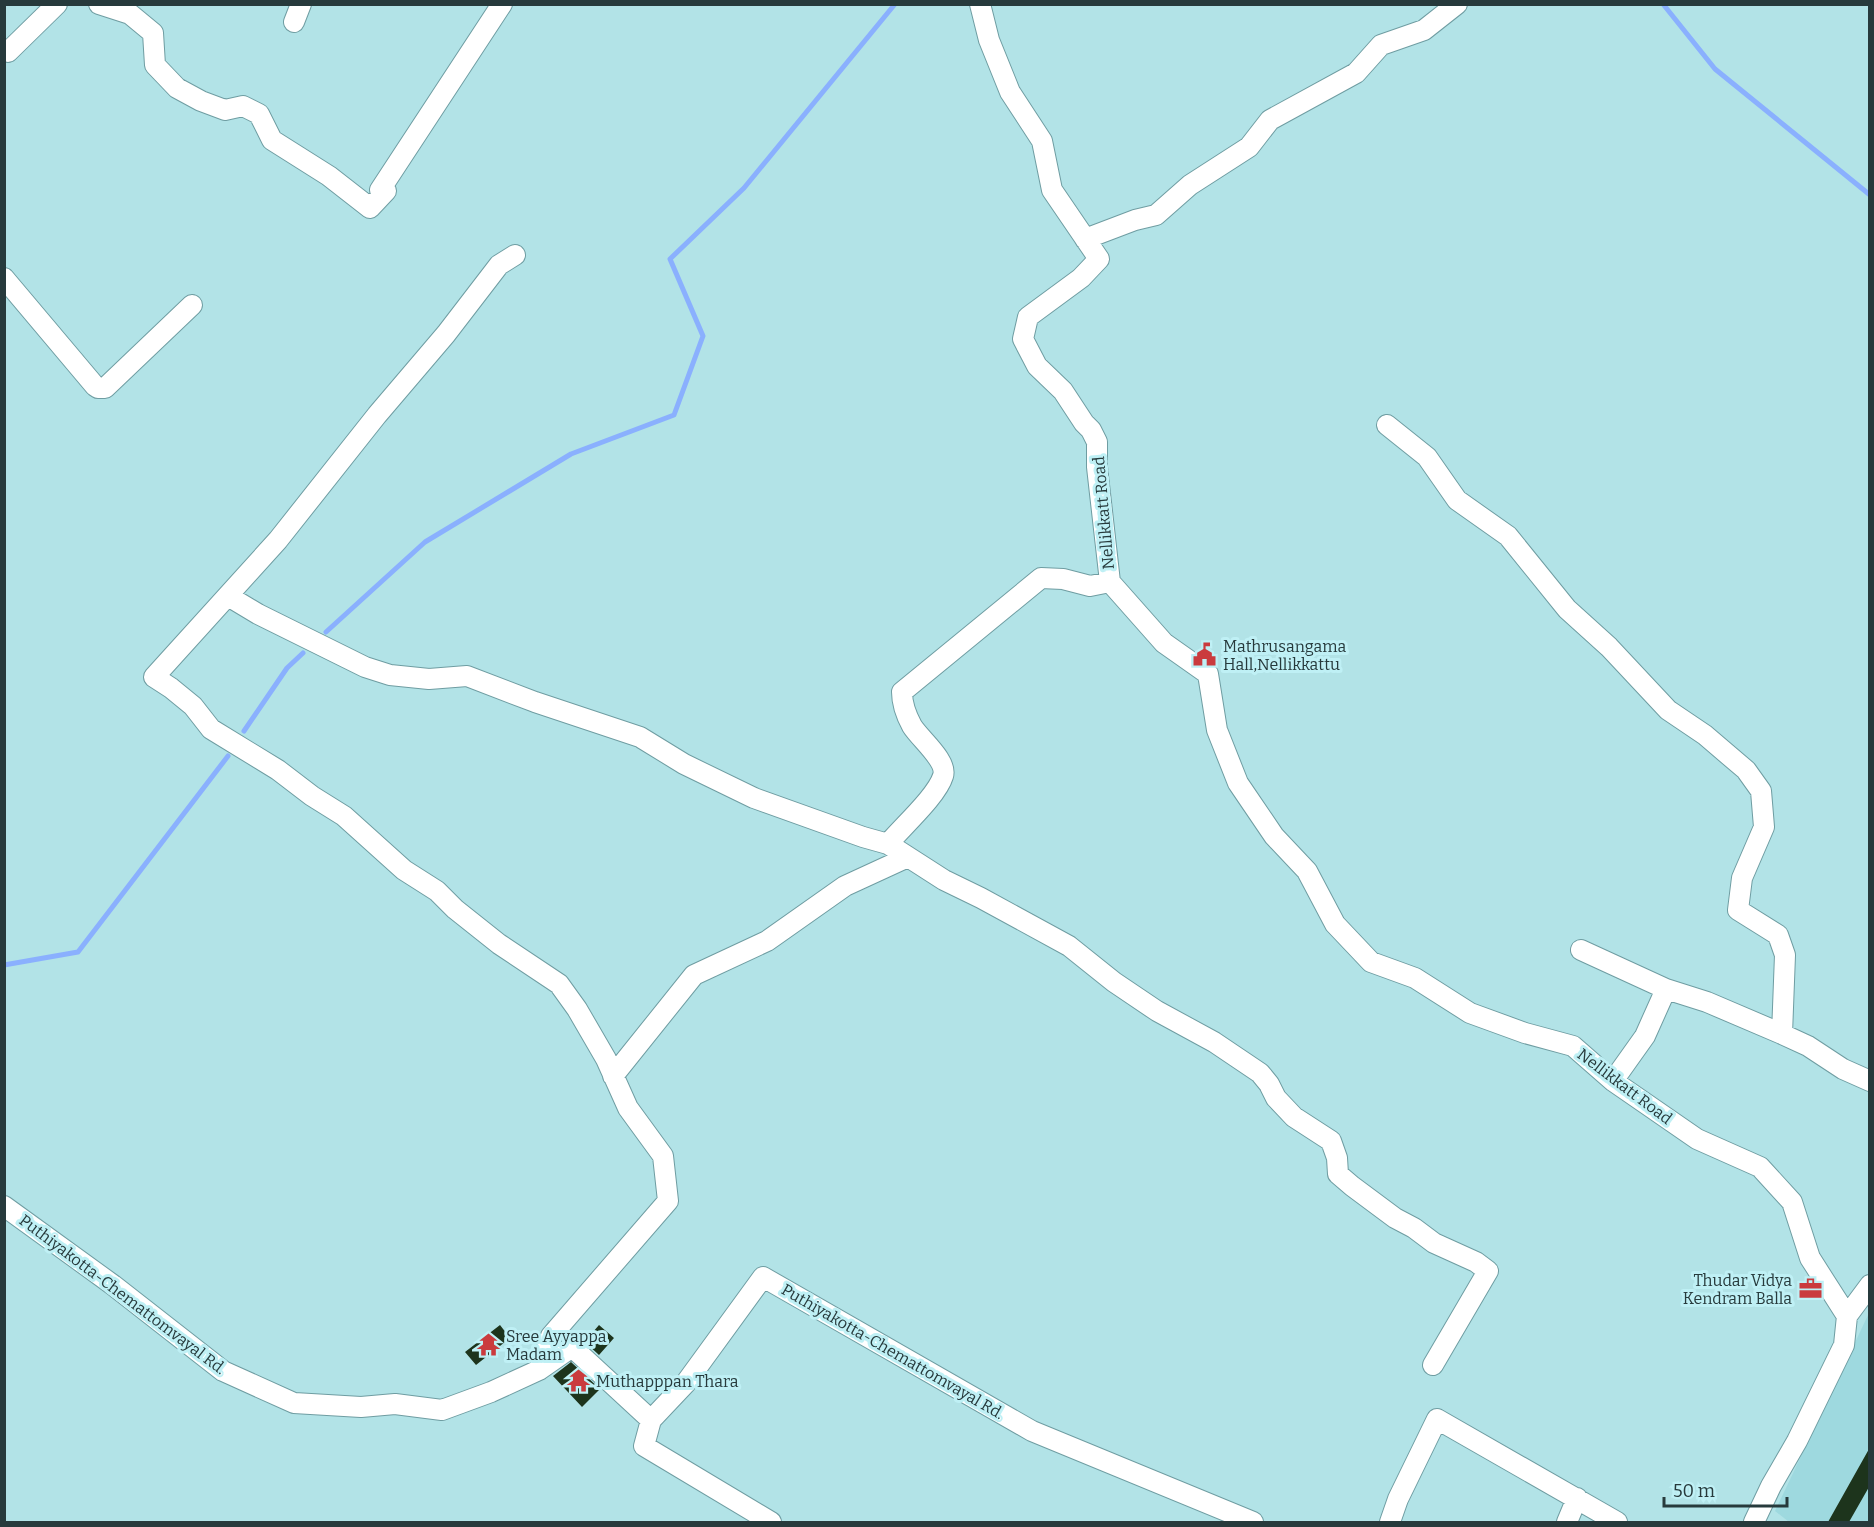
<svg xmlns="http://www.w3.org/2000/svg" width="1874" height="1527" viewBox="0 0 1874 1527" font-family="Bitter,serif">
	<rect width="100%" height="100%" fill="#b2e3e7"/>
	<path fill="#9ed9df" d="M1869 1313V1522H1789L1775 1511Z"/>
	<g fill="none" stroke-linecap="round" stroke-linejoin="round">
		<path stroke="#8ab0fe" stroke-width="5" d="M1663 4 1715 69 1870 195
			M326 632 425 542 571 454 674 415 703 336 670 259 744 188 895 4
			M244 731 287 668 303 653
			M4 965 78 952 228 756"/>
	</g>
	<path fill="#1d341c" d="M500 1325 510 1338 476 1365 465 1352Z
		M599 1325 614 1338 599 1355 587 1344 590 1341 587 1339Z
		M571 1362 600 1389 582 1407 553 1376Z
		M1869 1449V1487L1849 1522H1828Z"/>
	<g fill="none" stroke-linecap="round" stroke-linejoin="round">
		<defs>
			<path id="minor" d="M99 4 130 14 153 33 155 65 177 88 201 101 225 110 243 106 259 114 272 140 329 176 370 208 386 191 380 190 502 4
				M980 4 989 40 1010 92 1042 141 1052 190 1099 259 1081 278 1028 317 1023 339 1037 366 1063 391 1084 423 1091 430 1097 442V467L1110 582 1164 643 1208 674 1217 730 1238 783 1274 836 1307 871 1335 924 1371 962 1415 978 1470 1013 1525 1033 1573 1046 1613 1081 1697 1139 1760 1167 1792 1202 1810 1258 1847 1316 1844 1345 1797 1441 1771 1486 1754 1522
				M294 22 301 4
				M8 52 57 4
				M1085 239 1135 220 1156 215 1190 185 1249 147 1270 120 1356 73 1381 45 1424 30 1457 4
				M515 255 499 265 446 334 377 415 278 540 154 677 171 688 193 706 211 729 278 770 312 796 344 816 404 870 437 891 455 909 499 944 559 984 577 1009 606 1059 628 1108 663 1156 668 1201 551 1336 539 1370
				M4 278 95 386 98 388H105L192 305
				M1387 425 1427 457 1457 500 1508 536 1567 609 1609 647 1668 710 1705 735 1746 770 1761 791 1764 827 1742 878 1738 910 1778 935 1785 955 1782 1034
				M228 596 258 614 365 667 390 675 429 679 467 676 535 702 640 737 684 764 754 798 863 837 888 844 944 880 981 898 1069 946 1114 982 1157 1011 1214 1042 1260 1073 1269 1084 1276 1098 1294 1117 1331 1141 1337 1158 1338 1174 1352 1186 1395 1218 1414 1228 1434 1243 1476 1262 1488 1271 1433 1365
				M888 844C902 827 937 796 943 776 948 761 920 739 912 726 906 715 902 705 902 692L1041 578 1063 579 1090 586 1110 582
				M1581 950 1666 989
				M613 1076 694 975 767 941 845 886 908 857
				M1613 1081 1645 1036 1666 989 1707 1002 1782 1034 1808 1046 1843 1069 1870 1081
				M4 1206 113 1285 223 1371 294 1403 361 1407 395 1404 442 1410 491 1392 539 1370 572 1347 651 1420 685 1384 763 1277 1032 1431 1253 1522
				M1847 1316 1870 1285
				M651 1420 644 1446 771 1522
				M1390 1522 1398 1499 1437 1419 1617 1522
				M1567 1522 1577 1498"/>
		</defs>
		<use href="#minor" stroke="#6f9da2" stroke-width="22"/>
		<use href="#minor" stroke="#fff" stroke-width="20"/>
	</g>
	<defs>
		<symbol id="civic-bare" viewBox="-9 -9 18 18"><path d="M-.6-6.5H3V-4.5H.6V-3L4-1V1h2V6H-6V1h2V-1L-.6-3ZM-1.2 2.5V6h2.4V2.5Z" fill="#ca3b3e" stroke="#bff0f5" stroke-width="2.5" paint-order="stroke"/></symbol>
		<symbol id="office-bare" viewBox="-9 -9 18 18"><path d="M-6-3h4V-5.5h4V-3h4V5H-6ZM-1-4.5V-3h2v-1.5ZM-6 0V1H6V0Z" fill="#ca3b3e" stroke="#bff0f5" stroke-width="2.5" paint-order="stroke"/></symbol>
		<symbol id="temple-bare" viewBox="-9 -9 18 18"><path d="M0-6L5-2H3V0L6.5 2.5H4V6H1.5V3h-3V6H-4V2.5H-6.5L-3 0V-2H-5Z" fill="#ca3b3e" stroke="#bff0f5" stroke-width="2.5" paint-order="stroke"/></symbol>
	</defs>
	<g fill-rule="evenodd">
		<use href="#civic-bare" x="1188" y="638" width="33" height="33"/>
		<use href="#office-bare" x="1794" y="1272" width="33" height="33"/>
		<use href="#temple-bare" x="472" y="1328" width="33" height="33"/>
		<use href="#temple-bare" x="562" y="1364" width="33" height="33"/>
	</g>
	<g text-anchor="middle" stroke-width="6" stroke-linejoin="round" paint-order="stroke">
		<g font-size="16" fill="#273a3c" stroke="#bff0f5">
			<text transform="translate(1103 513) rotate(-95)" y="6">Nellikkatt Road</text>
			<text transform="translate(1625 1086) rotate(37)" y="6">Nellikkatt Road</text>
			<text transform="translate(123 1294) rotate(37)" y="6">Puthiyakotta-Chemattomvayal Rd.</text>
			<text transform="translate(893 1351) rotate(30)" y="6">Puthiyakotta-Chemattomvayal Rd.</text>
		</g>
		<g font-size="16" fill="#273a3c" stroke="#bff0f5" text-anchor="start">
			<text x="1223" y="652">Mathrusangama<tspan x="1223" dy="18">Hall,Nellikkattu</tspan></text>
			<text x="1792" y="1286" text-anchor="end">Thudar Vidya<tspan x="1792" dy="18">Kendram Balla</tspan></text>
			<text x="506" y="1342">Sree Ayyappa<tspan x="506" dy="18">Madam</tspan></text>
			<text x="596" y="1387">Muthapppan Thara</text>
		</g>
	</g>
	<rect width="1874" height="1527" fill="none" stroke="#273a3c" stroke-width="12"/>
	<path d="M1664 1497v9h123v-9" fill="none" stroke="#273a3c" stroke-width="3"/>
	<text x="1673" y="1497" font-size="18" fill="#273a3c" stroke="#bff0f5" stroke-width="4.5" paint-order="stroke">50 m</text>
</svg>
